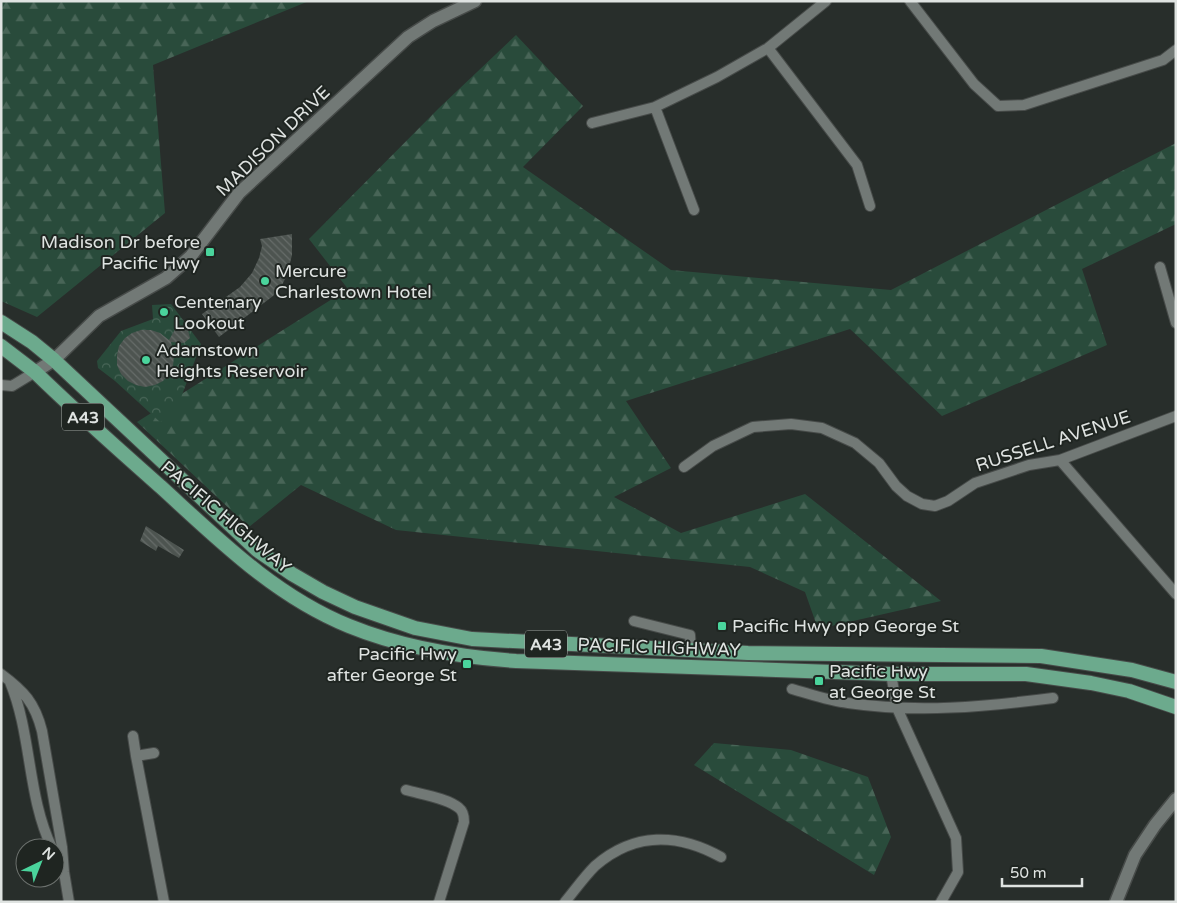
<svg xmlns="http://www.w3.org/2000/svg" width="1177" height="903" viewBox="0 0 1177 903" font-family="'Varela Round',sans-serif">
	<defs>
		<pattern id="forest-firs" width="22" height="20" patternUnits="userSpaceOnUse" patternTransform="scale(1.25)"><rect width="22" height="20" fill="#294b3b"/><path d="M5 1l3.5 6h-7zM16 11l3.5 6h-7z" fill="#486557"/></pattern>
		<pattern id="park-crowns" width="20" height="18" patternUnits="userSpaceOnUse" patternTransform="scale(1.25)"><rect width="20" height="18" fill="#294b3b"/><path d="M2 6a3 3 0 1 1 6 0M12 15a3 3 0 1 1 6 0" fill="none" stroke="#486557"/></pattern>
		<pattern id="building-back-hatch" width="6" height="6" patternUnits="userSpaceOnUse" patternTransform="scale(1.25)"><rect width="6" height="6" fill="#4d5450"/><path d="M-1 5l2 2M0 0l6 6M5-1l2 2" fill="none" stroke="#666c69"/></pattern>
	</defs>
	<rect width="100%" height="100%" fill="#282e2b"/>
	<path fill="url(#forest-firs)" d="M1 1H309L153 65 165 213 37 317 1 301Z
		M516 35 583 106 523 167 671 270 891 290 1176 143V224L1082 269 1107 345 942 416 850 329 626 401 671 468 614 497 681 533 805 494 941 601 818 629 805 592 750 567 396 530 301 485 249 527 137 422 348 289 309 239 439 108Z
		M714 743 791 750 868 777 891 837 874 875 694 765Z"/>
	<path fill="url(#park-crowns)" d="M171 304 201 344 176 411 160 422 115 381 98 368 97 361 121 331 153 319 152 305Z"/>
	<path fill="url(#building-back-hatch)" d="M292 234V255L287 275 281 287 273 296 219 337 202 314 240 287 252 273 259 258 262 246 260 239Z
		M178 324 188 330 190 338 184 343 171 342 174 356 173 366 169 374 163 381 155 385 145 387 136 385 128 381 121 374 117 365V355L119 346 125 338 132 333 141 330H151L160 333 169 340Z
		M146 526 184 550 179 558 158 546 156 551 140 541Z"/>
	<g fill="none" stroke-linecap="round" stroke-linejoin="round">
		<defs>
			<path id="minor" d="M910 1 974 84 998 106 1024 105 1163 60 1176 50
				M768 48 857 165 870 206
				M655 107 694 210
				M592 123 655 107 717 77 768 48 826 1
				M1160 267 1176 323
				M1 385 12 386 35 372
				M1060 460 1176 594
				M684 467 713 446 753 427 791 424 822 428 855 443 879 463 896 486 907 496 922 504 935 506 948 501 975 483 1029 465 1060 460 1176 416
				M634 621 690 635 691 650
				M1 674C24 691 35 703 42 731L62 847 64 872 69 902
				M891 674 897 708 956 838 958 872 941 902
				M10 682C32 735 27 796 52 848
				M792 689C810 694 829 701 848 703 918 713 983 707 1053 698
				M133 736 136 756
				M154 753 136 756 164 902
				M406 790C420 794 448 798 459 808 463 811 464 817 464 822L439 902
				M565 902C575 890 584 877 595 866 634 832 678 833 721 857"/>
			<path id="secondary" d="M35 372 54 360 99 316 166 278 191 256 239 193 408 37 433 21 475 1
				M1116 902 1135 855 1155 825 1176 799"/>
			<path id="trunk" d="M1 322 32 342 54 360 257 550 292 574 323 592 355 607 415 628 472 639 748 653 1041 656 1132 670 1176 682
				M1 346 35 372C76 412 118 449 161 487 219 540 275 596 349 626 403 648 458 657 516 661L891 674H1026L1091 683 1129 691 1176 707"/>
		</defs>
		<use href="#minor" stroke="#474b49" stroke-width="12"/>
		<use href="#secondary" stroke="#474b49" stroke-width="15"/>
		<use href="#trunk" stroke="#474b49" stroke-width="16"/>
		<use href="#minor" stroke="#727976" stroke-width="10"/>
		<use href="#secondary" stroke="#727976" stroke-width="12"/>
		<use href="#trunk" stroke="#6caa8d" stroke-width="14"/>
	</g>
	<g fill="#4ad49c" stroke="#1f2521" stroke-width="2">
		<rect x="205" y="247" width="10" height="10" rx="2.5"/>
		<circle cx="265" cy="281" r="5"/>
		<circle cx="164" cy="312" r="5"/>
		<circle cx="146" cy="360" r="5"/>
		<rect x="717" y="621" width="10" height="10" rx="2.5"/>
		<rect x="462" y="659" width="10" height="10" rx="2.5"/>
		<rect x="814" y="676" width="10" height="10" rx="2.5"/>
	</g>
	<g text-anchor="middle" stroke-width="4" stroke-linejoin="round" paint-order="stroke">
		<g fill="#1f2521" stroke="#a5aaa7" stroke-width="1">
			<rect x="62" y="403.5" width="42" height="27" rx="4"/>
			<rect x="525" y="630.5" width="42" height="27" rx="4"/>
		</g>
		<g font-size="16" font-weight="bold" fill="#dfe3e1">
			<text x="83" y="423">A43</text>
			<text x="546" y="650">A43</text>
		</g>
		<g font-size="18" fill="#dfe3e1" stroke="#1f2521">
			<text transform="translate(273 141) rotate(-44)" y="6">MADISON DRIVE</text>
			<text transform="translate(1053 441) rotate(-18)" y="6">RUSSELL AVENUE</text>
			<text transform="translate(226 517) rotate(40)" y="6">PACIFIC HIGHWAY</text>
			<text transform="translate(659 647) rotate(2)" y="6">PACIFIC HIGHWAY</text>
		</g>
		<g font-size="18" fill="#dfe3e1" stroke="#1f2521" text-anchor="start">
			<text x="200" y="248" text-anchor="end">Madison Dr before<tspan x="200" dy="21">Pacific Hwy</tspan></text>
			<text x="275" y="277">Mercure<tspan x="275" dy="21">Charlestown Hotel</tspan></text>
			<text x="174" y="308">Centenary<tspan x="174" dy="21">Lookout</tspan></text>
			<text x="156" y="356">Adamstown<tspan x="156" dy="21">Heights Reservoir</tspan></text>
			<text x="732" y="632">Pacific Hwy opp George St</text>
			<text x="457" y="660" text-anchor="end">Pacific Hwy<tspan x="457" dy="21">after George St</tspan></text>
			<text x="829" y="677">Pacific Hwy<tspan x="829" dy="21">at George St</tspan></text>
		</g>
	</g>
	<rect width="1177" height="903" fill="none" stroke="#dfe3e1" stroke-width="5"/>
	<g transform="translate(40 863) rotate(43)"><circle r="24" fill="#1f2521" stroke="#6c716e"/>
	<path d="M0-4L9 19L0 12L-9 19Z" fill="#4ad49c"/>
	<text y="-8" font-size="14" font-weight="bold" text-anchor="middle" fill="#dfe3e1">N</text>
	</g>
	<path d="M1002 878v8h80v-8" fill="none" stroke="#dfe3e1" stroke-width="2.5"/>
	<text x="1010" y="878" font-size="15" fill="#dfe3e1" stroke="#1f2521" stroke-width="4" paint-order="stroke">50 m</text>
</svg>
